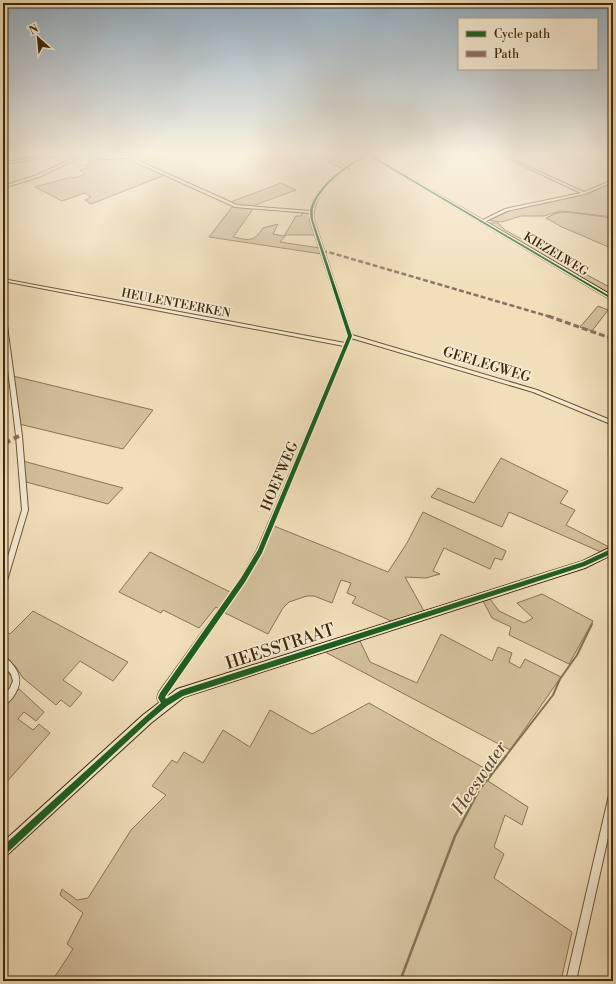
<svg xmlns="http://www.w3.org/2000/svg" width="616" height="984" viewBox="0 0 616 984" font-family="'Libre Bodoni',serif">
	<rect width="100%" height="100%" fill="#f1dfbb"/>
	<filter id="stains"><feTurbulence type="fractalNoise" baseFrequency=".005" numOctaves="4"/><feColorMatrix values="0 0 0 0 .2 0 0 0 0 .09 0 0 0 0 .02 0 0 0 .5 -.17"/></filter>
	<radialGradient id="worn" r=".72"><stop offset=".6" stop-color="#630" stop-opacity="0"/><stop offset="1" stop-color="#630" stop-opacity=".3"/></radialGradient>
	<path fill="#d3c09d" stroke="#8a7454" d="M127 158 165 175 91 204 85 200 91 197 85 193 62 201 35 187 71 177 74 178 86 174 80 170 89 168 85 165 93 163 88 160Z
		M613 182V200L612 201H613V217L561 211 544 216H521L502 222 492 221 489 220 514 209 572 197 591 192Z
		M281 183 296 190 247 208 228 203Z
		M233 206 253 209 233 237C249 240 253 243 263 228L278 224 273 234 284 236 296 216H301L303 212 310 213 315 235H286L280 242 320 248 322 254 209 237Z
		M567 212 613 218V249L562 227 546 218 557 213Z
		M488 223H498L505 230 613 289V297Z
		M598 306 608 310 592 331 580 327Z
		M13 376 153 410 123 449 19 424Z
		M501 458 568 491 560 503 575 510 566 525 609 547 601 552 509 512 502 527 431 497 438 488 474 503Z
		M23 461 123 488 108 504 26 482Z
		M423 512 506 551 502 560 495 558 490 569 444 548 433 571 440 574 426 578 405 577 424 611 391 621 352 603 356 597 347 593 351 583 341 580 332 603 314 596H307L289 602 283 608 268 634 225 613 255 564 274 526 388 572 407 543Z
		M150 552 232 593 220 609 216 607 199 628 163 610 161 613 119 592Z
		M542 594 593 621 569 664 509 635 511 627 492 618 483 601 490 599 499 611 524 623 533 618 517 603Z
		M33 611 128 662 113 681 80 661 63 680 82 693 70 707 61 700 56 705 23 678 16 667 3 656V629L10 634Z
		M441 634 492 661 498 647 512 653 509 662 520 668 525 659 561 677 510 750 325 652 360 641 370 662 417 683Z
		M3 667 13 678 14 684 3 699Z
		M19 689 44 712 36 721 24 712 18 719 33 730 39 724 50 733 3 786V705Z
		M369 703 493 773 488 781 528 807 522 825 505 815 494 847 504 854 494 878 572 932 561 981H52L73 949 67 944 83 913 60 895 62 889 77 900 88 898 131 830 166 795 152 786 172 760 177 763 184 752 203 763 223 730 250 747 270 710 312 734Z"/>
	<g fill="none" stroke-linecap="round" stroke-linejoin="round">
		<path stroke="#867151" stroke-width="2" d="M505 757 553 695 560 679 577 655 592 624"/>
		<path stroke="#867151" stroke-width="2.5" d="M400 981 455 836 479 790 506 756"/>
		<defs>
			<path id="street" d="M35 153H65L64 154 33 155 3 160V158Z
				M85 153 105 157 127 156 149 153V154L130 157 237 205 310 211C312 193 331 178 344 168L329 162V160L346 166 361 157 371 154V156L363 158 349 167V169H347C331 181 311 197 314 220L352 335 537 390 613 421V425L533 392 351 338 262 553 245 582 165 697 169 704 168 707 165 708 162 707 157 698 159 692 241 578 257 550 344 346 3 281V279L345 343 348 336 310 220V213L235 207 127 158 105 159 86 154 39 177 3 188V186L37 175Z
				M496 153H498L584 192 613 180V182L585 194 507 211 482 223 480 222 481 221 505 209 581 193Z
				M3 310 5 311 22 436 28 510 6 584 5 586 3 587V573L22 510 16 436 3 328Z
				M3 656C7 658 10 661 13 665 22 676 21 686 13 697 10 701 7 704 3 706V696L10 688 13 681 11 674 3 665Z
				M613 791V815L576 981H566L609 795 610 792Z"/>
			<path id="secondary" d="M613 546V554L585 568 184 697 151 723 7 855 3 857V842L143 715 177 689 583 561Z"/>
			<path id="primary" d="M72 153H80L3 164V162Z
				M364 153H368L613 296V301Z"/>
		</defs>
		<use href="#street" stroke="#6c5637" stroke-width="2"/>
		<use href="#secondary" stroke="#40290b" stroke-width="2"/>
		<use href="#primary" stroke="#40290b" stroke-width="2"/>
		<use href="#street" fill="#f6ead3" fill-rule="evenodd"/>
		<use href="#secondary" fill="#f6ead3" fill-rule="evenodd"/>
		<use href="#primary" fill="#f1dfbb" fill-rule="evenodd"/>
		<path stroke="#8d6e63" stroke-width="2" stroke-dasharray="4 2" stroke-linecap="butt" d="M306 153 330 161"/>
		<path stroke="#8d6e63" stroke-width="2.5" stroke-dasharray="5 2.5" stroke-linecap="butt" d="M322 252H328L551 317"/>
		<path stroke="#8d6e63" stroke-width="3" stroke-dasharray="6 3" stroke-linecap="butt" d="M548 316 613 339"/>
		<path stroke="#8d6e63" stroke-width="4" stroke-dasharray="8 4" stroke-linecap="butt" d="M3 444 19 436"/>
		<defs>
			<path id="cycleway" d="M365 153H367L371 155 613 298V300L369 156C350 163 322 185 314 205 312 210 313 215 313 220L352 336 262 553 245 582 165 697 166 699 181 690 583 562 613 548V553L585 566 183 696 167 706 149 721 6 854 3 855V846L145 717 161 703 158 698 160 693 241 578 258 550 348 336 311 220C310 215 309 209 312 204 320 184 348 162 368 155Z"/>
		</defs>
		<use href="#cycleway" stroke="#f6ead3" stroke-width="3"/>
		<use href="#cycleway" fill="#1b5e20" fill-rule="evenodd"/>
	</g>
	<linearGradient id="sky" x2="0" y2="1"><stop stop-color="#93acbe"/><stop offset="0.53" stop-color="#f9f1e0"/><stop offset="1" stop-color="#f9f1e0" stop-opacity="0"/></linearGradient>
	<rect width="616" height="290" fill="url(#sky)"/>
	<g text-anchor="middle" stroke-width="3.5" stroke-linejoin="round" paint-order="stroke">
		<g font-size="12" fill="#40290b" stroke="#f6ead3">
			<text transform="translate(556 254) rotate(31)" y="4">KIEZELWEG</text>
			<text transform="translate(176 303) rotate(11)" y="4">HEULENTEERKEN</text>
		</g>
		<g font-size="14" fill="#40290b" stroke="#f6ead3">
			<text transform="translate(487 364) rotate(17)" y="5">GEELEGWEG</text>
			<text transform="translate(279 476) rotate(-67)" y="5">HOEFWEG</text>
		</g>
		<g font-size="17" fill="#40290b" stroke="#f6ead3">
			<text transform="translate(280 646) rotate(-18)" y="6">HEESSTRAAT</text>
		</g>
		<g font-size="18" font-style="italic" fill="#634d2e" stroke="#f6ead3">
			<text transform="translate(479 778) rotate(-56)" y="6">Heeswater</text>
		</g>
	</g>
	<rect width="616" height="984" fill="none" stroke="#f1dfbb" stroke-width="16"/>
	<rect x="4" y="4" width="608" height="976" fill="none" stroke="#40290b" stroke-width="2"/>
	<rect x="8" y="8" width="600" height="968" fill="none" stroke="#40290b"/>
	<rect x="458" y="18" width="140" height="52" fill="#f6ead3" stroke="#ad9d83"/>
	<rect x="466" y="31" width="20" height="6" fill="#1b5e20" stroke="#ad9d83"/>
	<text x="494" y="38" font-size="12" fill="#40290b">Cycle path</text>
	<rect x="466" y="51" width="20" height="6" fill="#8d6e63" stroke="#ad9d83"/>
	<text x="494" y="58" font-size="12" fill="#40290b">Path</text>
	<g transform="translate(38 38) rotate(333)" stroke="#f6ead3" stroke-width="3" paint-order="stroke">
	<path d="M0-3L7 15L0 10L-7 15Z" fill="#40290b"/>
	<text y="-6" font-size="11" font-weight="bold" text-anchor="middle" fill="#40290b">N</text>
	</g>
	<rect width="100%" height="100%" filter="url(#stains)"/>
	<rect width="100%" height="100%" fill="url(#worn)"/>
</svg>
